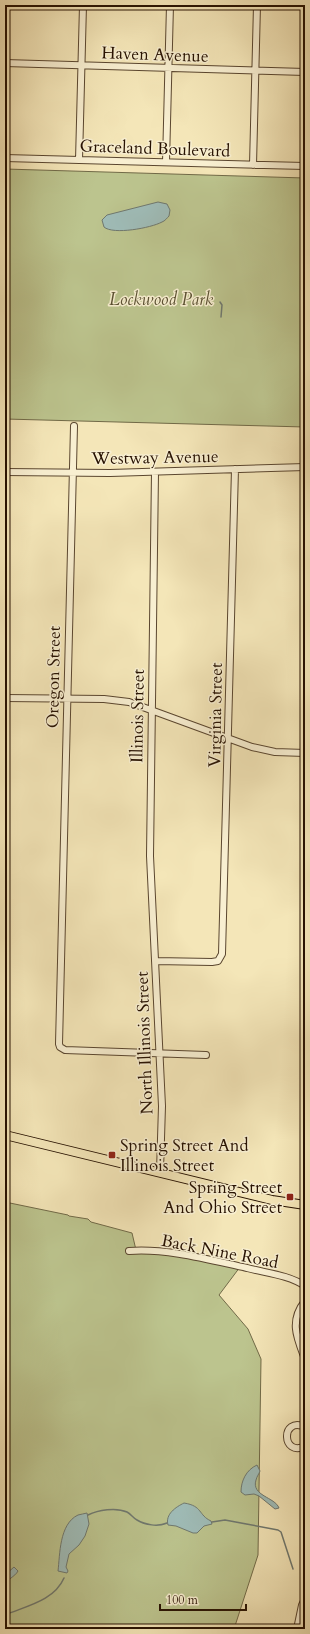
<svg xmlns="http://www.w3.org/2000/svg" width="310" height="1634" viewBox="0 0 310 1634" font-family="Cardo,serif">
	<rect width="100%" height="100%" fill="#f4e6b8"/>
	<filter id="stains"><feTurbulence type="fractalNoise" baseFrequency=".005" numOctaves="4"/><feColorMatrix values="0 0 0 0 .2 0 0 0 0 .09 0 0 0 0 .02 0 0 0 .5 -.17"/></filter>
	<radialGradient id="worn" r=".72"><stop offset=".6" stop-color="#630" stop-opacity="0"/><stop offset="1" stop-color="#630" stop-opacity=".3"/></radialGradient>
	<path fill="#bcc48e" stroke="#716a48" d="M5 169 305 178V427L5 419Z
		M5 1202 68 1215 69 1216 88 1219 91 1222 132 1233 136 1250 162 1252 240 1267 219 1295 248 1329 261 1359 258 1555 234 1629H5Z"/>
	<path fill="#9fbdb9" stroke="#6f786f" d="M158 202 167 204 170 210 169 216C167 218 165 221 162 222 151 228 113 235 104 227L102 220 107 215Z
		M257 1465 260 1471C259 1474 257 1476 256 1480 251 1496 275 1497 279 1508L275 1509 259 1496 254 1494 245 1495 241 1492C241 1481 246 1470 257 1465Z
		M184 1503C203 1506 198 1515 211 1521L212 1524 204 1526 197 1533H193L176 1526 168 1525C165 1514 176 1507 184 1503Z
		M87 1513 89 1524 85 1536 79 1545 69 1554 66 1567 68 1571 67 1573 58 1571C60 1555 59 1524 78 1515 81 1514 84 1514 87 1513Z
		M14 1567 18 1571C15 1577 6 1579 6 1586 6 1594 12 1598 5 1604V1575Z"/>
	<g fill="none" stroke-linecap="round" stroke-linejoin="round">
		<path stroke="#6f786f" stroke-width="1.5" d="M220 302 222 305 221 317
			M88 1515C98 1510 116 1507 127 1512 131 1514 133 1518 137 1520 145 1525 158 1527 167 1523
			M212 1522 225 1520 278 1530 281 1532 293 1569
			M5 1615C26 1606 54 1601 64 1578"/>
		<defs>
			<path id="minor" d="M5 63 305 72
				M5 158 305 166
				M79 160 83 5
				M166 162 170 5
				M253 165 257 5
				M74 426 59 1044 60 1047 65 1050 206 1055
				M5 472 110 473 305 467
				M155 472 150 856 162 1106 160 1171
				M5 698 104 699 129 702 252 747 275 752 305 753
				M155 961 212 962 218 961 222 954 235 469
				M129 1251C167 1248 210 1260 247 1268 266 1273 289 1275 305 1286
				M305 1301C289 1321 297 1338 305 1359
				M305 1427C280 1416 282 1458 305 1446
				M297 1629 302 1605 305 1599"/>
			<path id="major" d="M5 1135 272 1200 305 1205"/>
		</defs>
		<use href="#minor" stroke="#5a462f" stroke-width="8"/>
		<use href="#major" stroke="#261101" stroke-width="10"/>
		<use href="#minor" stroke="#f8efd1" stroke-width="6"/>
		<use href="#major" stroke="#f4e6b8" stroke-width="8"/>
	</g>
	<g fill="#8f2418" stroke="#f8efd1" stroke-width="1.5">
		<rect x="108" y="1151" width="8" height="8" rx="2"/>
		<rect x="286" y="1193" width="8" height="8" rx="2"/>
	</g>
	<g text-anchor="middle" stroke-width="3" stroke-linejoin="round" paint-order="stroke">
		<g font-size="17" fill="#261101" stroke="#f8efd1">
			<text transform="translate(155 54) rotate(2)" y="6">Haven Avenue</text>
			<text transform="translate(155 148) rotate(2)" y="6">Graceland Boulevard</text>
			<text transform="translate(155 457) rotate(-1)" y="6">Westway Avenue</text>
			<text transform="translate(53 677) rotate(-89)" y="6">Oregon Street</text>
			<text transform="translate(215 715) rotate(-89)" y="6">Virginia Street</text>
			<text transform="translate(137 716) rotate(-89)" y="6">Illinois Street</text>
			<text transform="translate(144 1043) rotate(-92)" y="6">North Illinois Street</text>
			<text transform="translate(220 1251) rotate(11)" y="6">Back Nine Road</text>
		</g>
		<g font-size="17" font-style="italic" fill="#5a5032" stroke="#f8efd1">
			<text x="161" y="305">Lockwood Park</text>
		</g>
		<g font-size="17" fill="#261101" stroke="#f8efd1" text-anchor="start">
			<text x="120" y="1151">Spring Street And<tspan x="120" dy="20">Illinois Street</tspan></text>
			<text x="282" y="1193" text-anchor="end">Spring Street<tspan x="282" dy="20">And Ohio Street</tspan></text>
		</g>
	</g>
	<rect width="310" height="1634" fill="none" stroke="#f4e6b8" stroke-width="20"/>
	<rect x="6" y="6" width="298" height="1622" fill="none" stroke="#261101" stroke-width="2"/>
	<rect x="10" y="10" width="290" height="1614" fill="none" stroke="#261101"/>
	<path d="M160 1604v6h86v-6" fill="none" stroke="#261101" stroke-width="2"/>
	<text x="166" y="1604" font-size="12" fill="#261101" stroke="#f8efd1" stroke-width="3" paint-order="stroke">100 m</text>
	<rect width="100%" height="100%" filter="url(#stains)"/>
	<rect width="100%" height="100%" fill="url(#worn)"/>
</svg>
